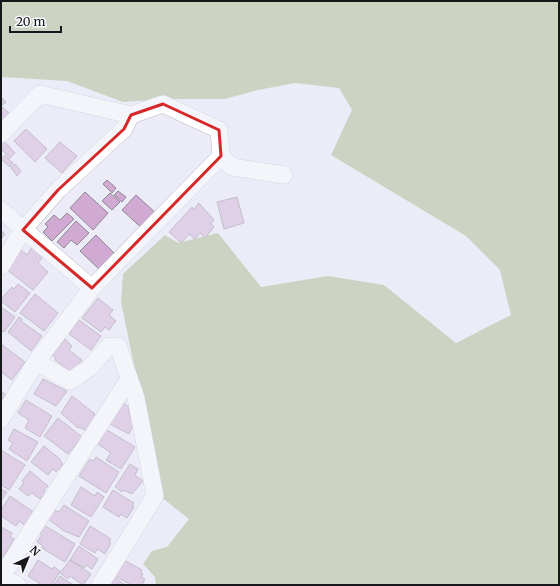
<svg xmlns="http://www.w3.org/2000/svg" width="560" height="586" viewBox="0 0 560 586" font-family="Merriweather,serif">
	<rect width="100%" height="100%" fill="#ebecf8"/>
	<path fill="#a8b480" d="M1 1H559V585H156L155 577 143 564 152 551 167 547 189 519 161 497 121 302 123 274 165 235 178 243 218 233 261 287 328 276 384 285 456 343 511 315 500 270 466 236 331 155 352 110 339 88 295 83 258 90 225 99H165L123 102 67 81 1 77Z"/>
	<path fill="#d0aad3" stroke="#8f8790" d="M1 97 6 102 1 106 11 115 1 124Z
		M26 129 47 149 35 162 14 141Z
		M4 141 15 153 10 158 1 149V144Z
		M60 142 77 156 62 173 45 158Z
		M5 155 13 163 10 167 1 159Z
		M15 164 21 171 17 176 11 168Z
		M107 180 116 188 112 193 103 184Z
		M118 191 126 197 122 202 114 195Z
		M85 192 108 213 93 230 70 208Z
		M110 193 120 202 112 210 102 201Z
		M136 195 158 215 144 230 122 210Z
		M237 197 244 223 224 229 217 202Z
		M199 203 214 220 211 223 214 227 205 238 200 233 195 239 189 234 181 243 169 232 192 207 194 209Z
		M67 213 74 219 52 241 43 232 48 227 45 224 54 215 60 220Z
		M76 221 89 233 77 245 71 240 64 248 57 242Z
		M1 231 5 234 1 239Z
		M96 235 117 256 102 272 80 251Z
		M32 247 44 256 38 263 48 272 33 290 6 269 21 250 27 255Z
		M18 284 30 293 15 312 1 301V299L12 287 14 289Z
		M35 294 58 313 44 331 20 313Z
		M98 298 113 310 109 315 116 321 109 330 105 327 101 332 82 318Z
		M1 307 15 317 4 332 3 331 1 333Z
		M19 317 22 319 21 321 42 336 31 351 8 332Z
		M79 320 101 336 91 350 69 334Z
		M65 339 72 346 69 350 82 360 72 373 55 360 56 358 52 355Z
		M1 344 25 362 12 380 1 372Z
		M43 379 67 391 56 406 34 394Z
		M1 391 6 395 1 401Z
		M72 396 95 414 94 415 96 417 85 430 79 427 78 428 61 413Z
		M26 400 52 416 40 437 25 428 29 420 18 413Z
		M123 403 129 407V414L133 416 131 419 135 422 129 434 110 424Z
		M58 418 82 437 68 454 44 436Z
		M104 428 135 447 121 469 106 460 111 453 95 442Z
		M14 429 38 442 27 461 9 449 13 443 8 440Z
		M44 446 61 460 60 461 63 464 56 472 53 469 48 475 31 462Z
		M1 450 25 465 9 490 1 485Z
		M96 457 119 472 106 493 79 476 90 459 93 461Z
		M130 464 138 469 135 475 143 481 132 494 123 490 122 492 115 487Z
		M30 471 48 486 44 490 46 493 40 499 32 493 28 496 19 489 24 483 22 481Z
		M81 487 95 496 97 492 104 497 91 517 71 505Z
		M1 489 7 492 1 501Z
		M113 490 134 503 132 506 134 507 127 518 121 514 119 517 103 507Z
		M10 496 35 513 26 526 19 521 16 526 1 516V510Z
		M64 505 89 521 79 537 64 531 48 519 54 510 59 512Z
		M44 525 75 544 65 562 42 548 43 546 37 542 42 535 39 533Z
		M90 526 111 539 109 542 111 543 105 554 97 549 95 553 80 544Z
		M1 527 12 533 10 537 14 539 3 557 1 556Z
		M79 546 98 559 92 569 86 565 84 568 70 560Z
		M38 560 52 569 54 567 60 571 52 585H42L28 576Z
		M70 560 91 574 83 585 70 576 68 579 60 573Z
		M124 560 142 570 141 572 143 574 141 577 145 579 142 585H131L115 576Z
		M111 575 125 585H104Z
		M60 576 73 585H54Z"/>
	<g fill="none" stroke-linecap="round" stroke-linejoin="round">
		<defs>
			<path id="street" d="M1 134 40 94 131 115 163 104 219 130 221 156 92 288 36 362 1 419
				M221 156 232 167 284 175
				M1 210 92 288
				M1 266 23 230 58 190 124 129 131 115
				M36 362 70 381 89 368 109 346H118L136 398 155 496 100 585
				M1 575 17 585
				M2 576 129 379"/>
		</defs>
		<use href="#street" stroke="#babbc6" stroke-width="18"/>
		<use href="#street" stroke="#fff" stroke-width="17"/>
	</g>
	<path d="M0 0H560V586H0ZM163 104 219 130 221 156 92 288 23 230 58 190 124 129 131 115Z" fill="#ebecf8" fill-opacity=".55" fill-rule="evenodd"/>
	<path fill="none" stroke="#d62828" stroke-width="3" stroke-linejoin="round" d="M163 104 219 130 221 156 92 288 23 230 58 190 124 129 131 115Z"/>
	<rect width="560" height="586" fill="none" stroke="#17171b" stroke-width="4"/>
	<g transform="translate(28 558) rotate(44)" stroke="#f9faff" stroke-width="3" paint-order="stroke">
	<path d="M0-3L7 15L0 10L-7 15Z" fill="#17171b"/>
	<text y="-6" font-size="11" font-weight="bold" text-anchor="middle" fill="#17171b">N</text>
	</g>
	<path d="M10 26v6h51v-6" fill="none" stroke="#17171b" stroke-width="2"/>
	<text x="16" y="26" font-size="12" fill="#17171b" stroke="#f9faff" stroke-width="3" paint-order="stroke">20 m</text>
</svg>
